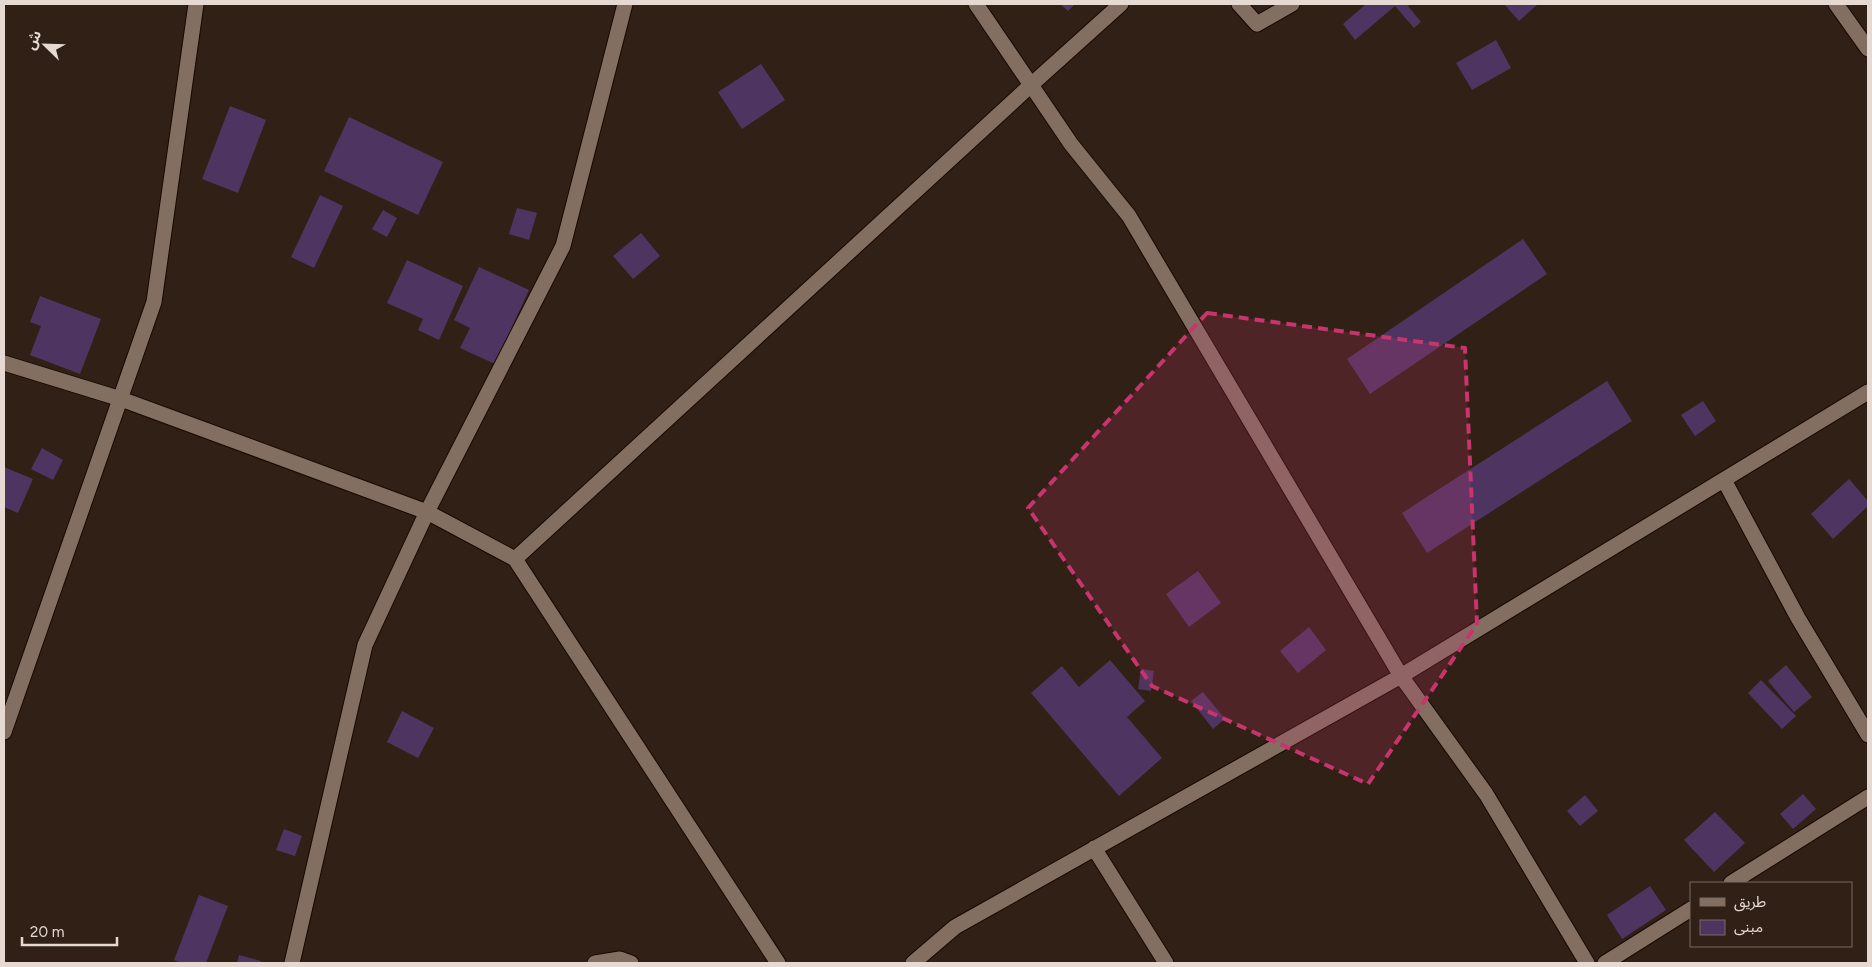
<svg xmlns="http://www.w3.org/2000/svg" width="1872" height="967" viewBox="0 0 1872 967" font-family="Figtree,'Noto Sans Arabic',sans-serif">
	<rect width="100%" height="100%" fill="#302015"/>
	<path fill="#4e3561" d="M1060 4H1075L1068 11Z
		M1366 4H1411L1408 6 1421 22 1414 28 1395 6 1355 40 1343 24Z
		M1504 4H1538L1519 21Z
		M1496 40 1511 68 1472 90 1456 63Z
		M761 64 785 100 742 129 718 92Z
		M230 106 266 120 238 193 202 179Z
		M349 117 443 162 418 215 324 171Z
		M320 195 343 206 314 268 291 257Z
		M517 208 537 213 529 240 509 234Z
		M383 210 397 218 387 237 372 229Z
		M641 233 660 256 633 279 613 256Z
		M1523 239 1547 274 1370 394 1347 359Z
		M407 260 463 286 439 340 418 330 423 319 387 303Z
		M479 267 529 290 495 364 460 348 470 328 454 320Z
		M40 296 101 319 80 374 30 355 41 326 30 322Z
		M1607 381 1632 421 1427 553 1402 513Z
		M1703 401 1716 421 1695 436 1681 415Z
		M42 448 63 460 53 480 31 469Z
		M4 467 33 479 18 513 4 507Z
		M1849 479 1868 501V506L1833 539 1811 514Z
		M1198 571 1221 603 1189 627 1166 594Z
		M1309 627 1326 650 1298 673 1280 651Z
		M1110 660 1145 701 1127 717 1162 758 1119 796 1031 693 1062 666 1079 687Z
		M1786 665 1812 697 1794 712 1768 681Z
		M1141 669 1154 671 1151 691 1138 689Z
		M1761 680 1796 716 1782 729 1748 693Z
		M1203 692 1225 719 1213 729 1191 701Z
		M402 711 434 728 418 758 387 742Z
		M1803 794 1816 809 1793 829 1780 814Z
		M1585 795 1598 811 1580 826 1567 811Z
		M1715 812 1745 843 1714 872 1684 840Z
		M284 829 302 836 295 856 276 850Z
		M1650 886 1666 910 1622 939 1607 915Z
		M199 895 228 906 206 963H182L174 960Z
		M239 955 261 961 260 963H237Z"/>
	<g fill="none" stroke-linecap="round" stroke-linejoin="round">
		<defs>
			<path id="minor" d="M976 4 1071 144 1129 216 1401 676 1486 794 1587 963
				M1239 4 1257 24 1292 4
				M1836 4 1868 49
				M4 363 121 399 427 512 515 559 778 963
				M1724 480 1798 618 1868 735
				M515 559 1031 85 1121 4
				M4 732 154 302 196 4
				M1094 848 1166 963
				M1731 883 1868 797
				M292 963 365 645 427 512 563 246 625 4
				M595 963 620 959 631 963
				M913 963 955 927 1401 676 1868 392
				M1605 963 1691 909"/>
		</defs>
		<use href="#minor" stroke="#180902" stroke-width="17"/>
		<use href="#minor" stroke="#836f62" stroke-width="15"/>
	</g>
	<path fill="#c7356d" fill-opacity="0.2" stroke="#c7356d" stroke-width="4" stroke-dasharray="10 6" stroke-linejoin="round" d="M1207 313 1465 348 1477 624 1368 784 1152 686 1028 508Z"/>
	<rect width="1872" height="967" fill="none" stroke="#e5d9d2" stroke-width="10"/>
	<rect x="1690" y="882" width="162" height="65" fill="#302015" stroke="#786a61"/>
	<rect x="1700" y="898" width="25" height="8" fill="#836f62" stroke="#786a61"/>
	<text x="1734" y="907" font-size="15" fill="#e5d9d2">طريق</text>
	<rect x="1700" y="920" width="25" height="15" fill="#4e3561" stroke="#786a61"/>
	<text x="1734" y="932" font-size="15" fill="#e5d9d2">مبنى</text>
	<g transform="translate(45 45) rotate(293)" stroke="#302015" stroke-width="4" paint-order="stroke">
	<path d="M0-4L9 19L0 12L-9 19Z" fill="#e5d9d2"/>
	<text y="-8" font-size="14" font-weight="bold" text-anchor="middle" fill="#e5d9d2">ش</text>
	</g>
	<path d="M22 937v8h95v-8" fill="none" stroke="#e5d9d2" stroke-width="2.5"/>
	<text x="30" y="937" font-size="15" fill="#e5d9d2" stroke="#302015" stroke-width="4" paint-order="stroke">20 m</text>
</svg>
